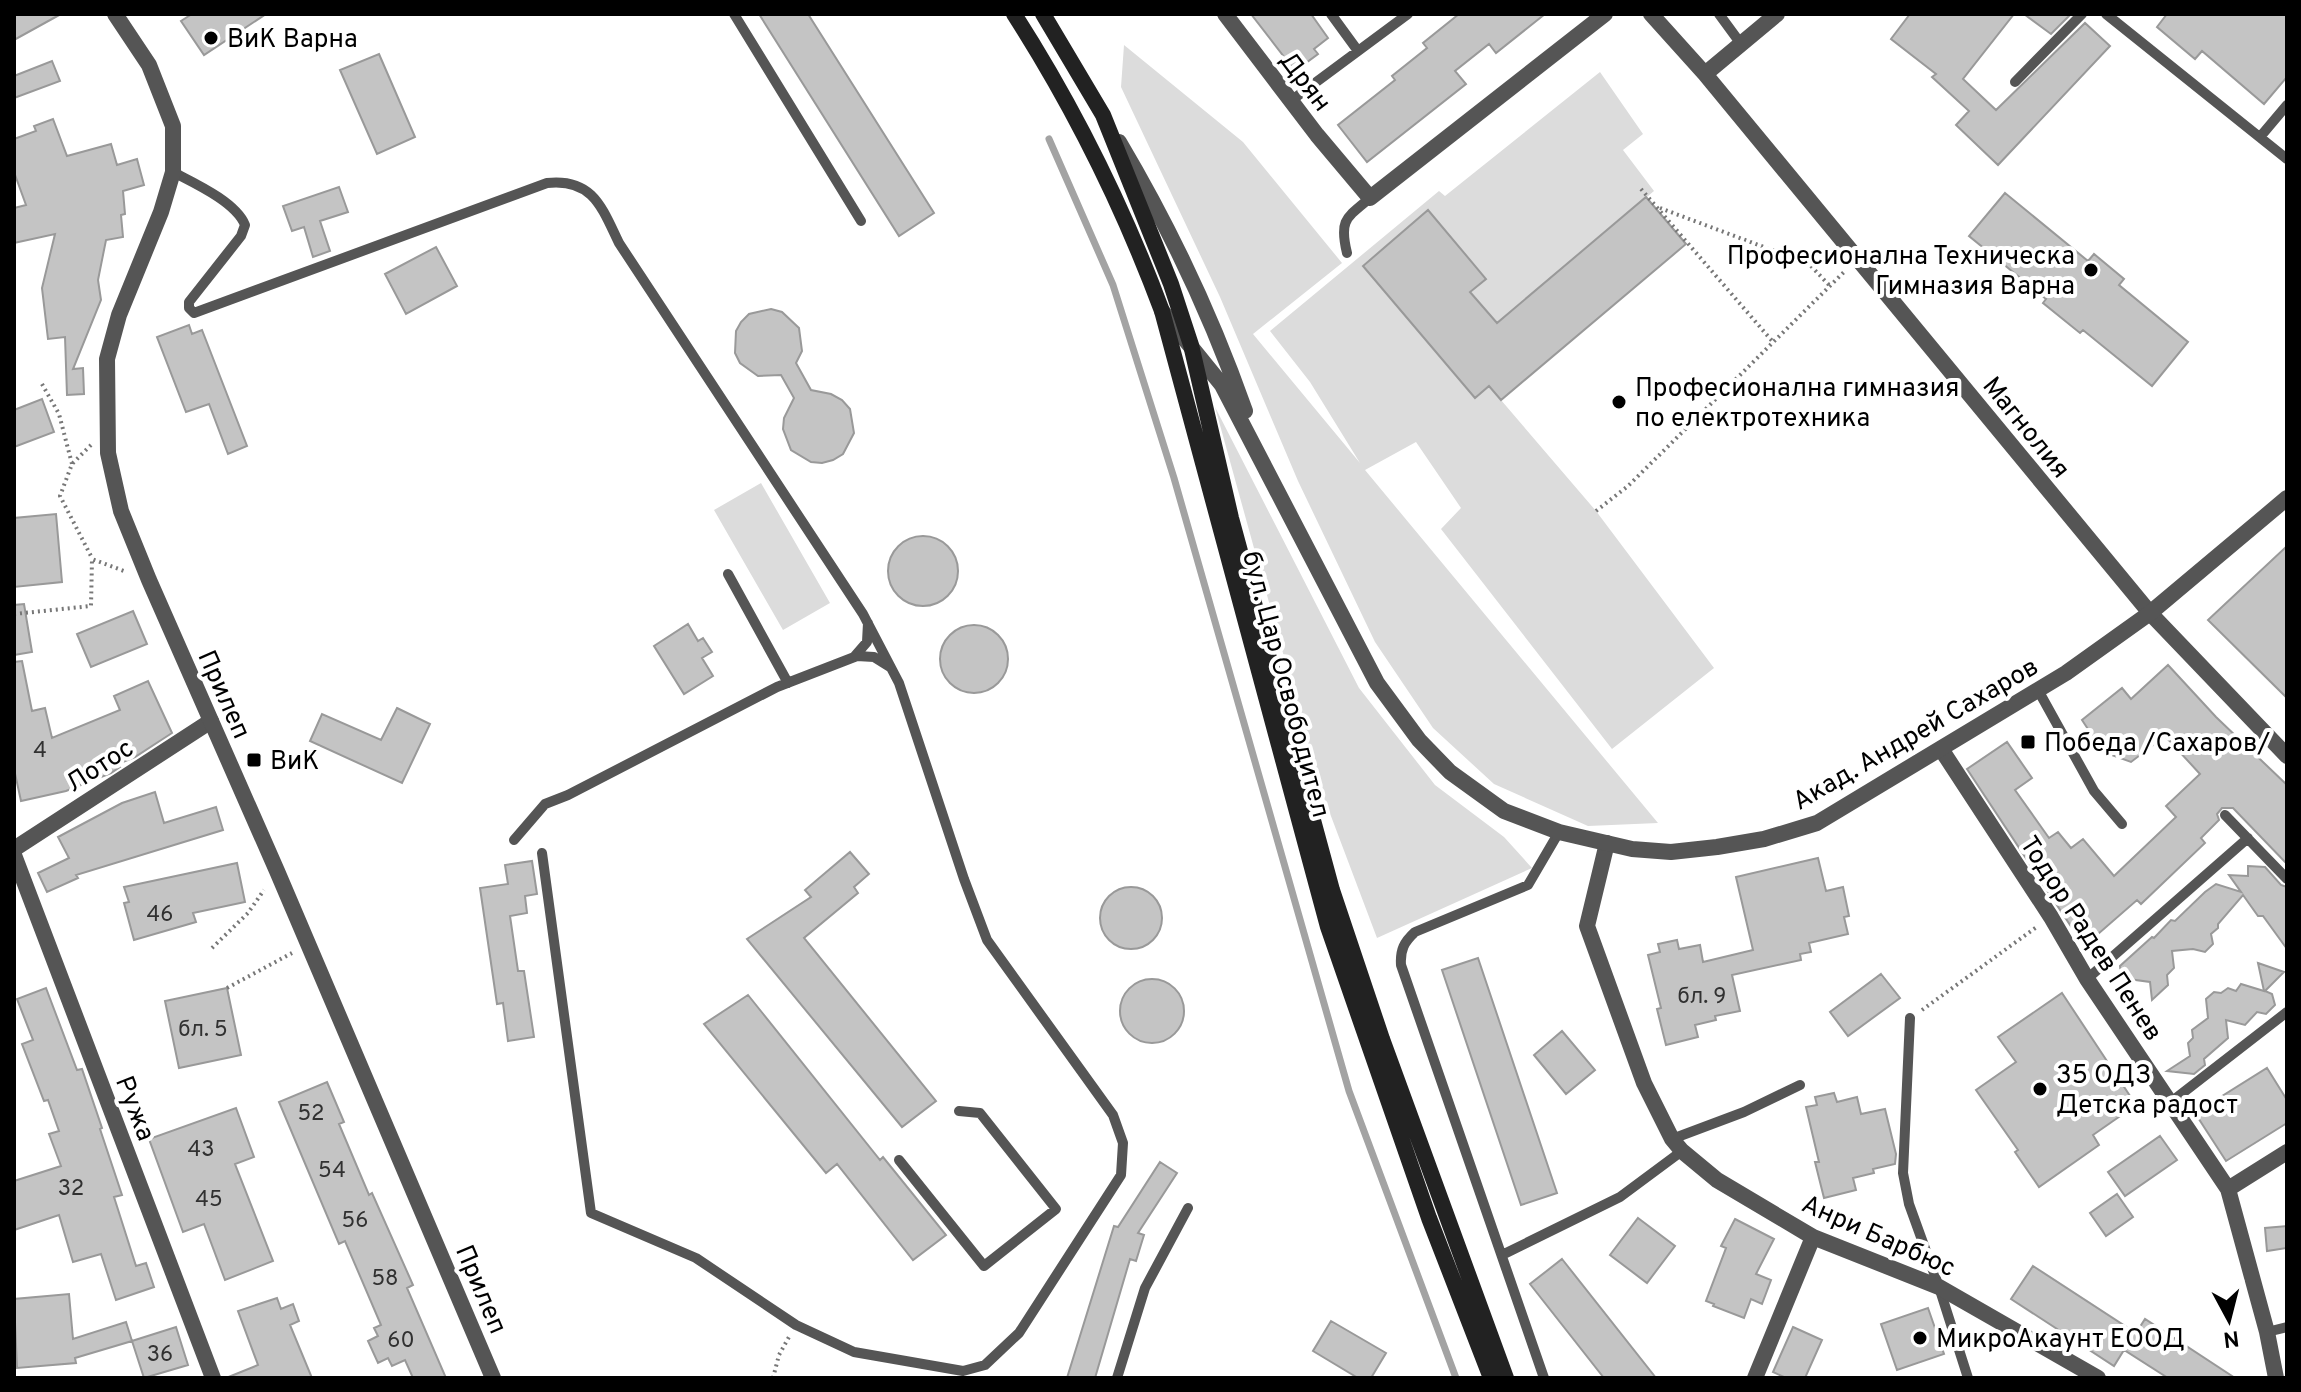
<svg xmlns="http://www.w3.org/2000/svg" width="2301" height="1392" viewBox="0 0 2301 1392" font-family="Overpass,sans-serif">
	<rect width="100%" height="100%" fill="#fff"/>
	<path fill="#dcdcdc" d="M1124 45 1243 142 1342 263 1253 334 1360 463 1310 382 1270 331 1439 191 1445 196 1600 72 1643 134 1623 150 1654 191 1497 323 1470 292 1486 278 1428 211 1363 266 1475 398 1489 386 1596 511 1714 668 1612 749 1441 529 1461 508 1416 442 1365 470 1658 823 1588 826 1494 784 1433 728 1375 642 1298 481 1220 297 1121 87Z
		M1215 407 1359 688 1435 785 1504 837 1532 868 1377 938 1320 787Z
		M761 483 830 603 783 630 714 510Z"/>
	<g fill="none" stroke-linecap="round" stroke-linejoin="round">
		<path stroke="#a3a3a3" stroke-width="7" d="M1049 139 1113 285 1174 478 1349 1091 1456 1378"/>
	</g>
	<path fill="#c4c4c4" stroke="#999" stroke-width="2" d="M14 14H61L14 40Z
		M192 14H266L204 55 181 21Z
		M759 14H808L934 213 899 236Z
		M1251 14H1311L1328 38 1314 49 1318 54 1295 71Z
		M1459 14H1545L1496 53 1489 44 1455 71 1466 84 1367 162 1338 125 1395 80 1392 76 1427 48 1423 43Z
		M1910 14H2014L1963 79 1996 110 2085 23 2110 46 1998 165 1956 125 1969 111 1932 77 1936 74 1891 39Z
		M2024 14H2071L2051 34Z
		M2167 14H2287V77L2264 104 2202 51 2195 59 2157 27Z
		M379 54 415 137 377 154 340 70Z
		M52 61 60 81 14 98V76Z
		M53 119 67 156 111 144 117 165 137 159 144 185 123 191 125 214 121 215 123 237 106 240 98 280 101 300 73 369 83 368 84 394 67 395 65 337 48 339 42 288 55 234 14 243V208L26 205 14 172V139L36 131 34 126Z
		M339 187 348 212 320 221 330 251 313 257 304 227 292 231 283 206Z
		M2005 193 2088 261 2094 254 2124 279 2119 285 2188 342 2152 386 2083 330 2080 333 2043 303 2046 299 1969 236Z
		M1646 197 1686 244 1501 400 1489 386 1475 398 1363 266 1428 210 1486 279 1470 292 1497 323Z
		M436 247 457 286 406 314 385 274Z
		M771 309 782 312 799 328 802 351 796 363 811 390 831 394 842 400 850 409 854 433 843 454 833 460 822 463 811 462 791 450 783 429 784 418 794 398 781 375 758 376 740 363 735 353 736 331 741 322 749 314Z
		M189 325 192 334 202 330 247 446 228 454 209 404 186 412 157 337Z
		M42 399 54 432 14 447V410Z
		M56 514 62 582 14 587V518Z
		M888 571a35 35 0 1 1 70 0a35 35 0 1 1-70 0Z
		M2287 546V698L2208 620Z
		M24 604 32 652 14 655V605Z
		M133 611 147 644 91 667 77 634Z
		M688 624 698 641 703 638 712 652 702 658 713 676 684 694 654 646Z
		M940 659a34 34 0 1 1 68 0a34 34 0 1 1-68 0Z
		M22 661 32 711 45 708 52 738 120 710 114 696 148 681 172 733 135 757 118 764 120 767 111 773 66 791 21 801 14 769V662Z
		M2168 665 2216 717 2287 785V864L2233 808H2222L2217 814 2219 820 2201 838 2205 843 2141 904 2137 900 2090 941 2080 940 1967 769 2007 742 2032 778 2015 790 2049 838 2058 832 2071 848 2083 839 2114 876 2176 817 2166 806 2200 774 2165 736 2131 762 2103 752 2082 720 2122 688 2131 699Z
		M397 708 430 724 402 783 310 741 322 714 381 740Z
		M155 792 164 823 216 807 223 830 76 875 78 878 47 892 38 873 69 858 58 837 122 803Z
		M850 852 869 874 854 887 858 893 804 938 936 1101 902 1127 747 939 811 897 805 890Z
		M1818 858 1826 891 1843 887 1849 916 1844 917 1848 934 1809 943 1811 952 1800 954 1801 960 1732 975 1740 1011 1715 1016 1716 1020 1695 1025 1698 1037 1666 1045 1657 1009 1661 1008 1648 955 1660 952 1658 944 1677 940 1679 949 1700 945 1703 962 1753 950 1736 877Z
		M532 861 537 894 525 896 527 913 510 916 518 971H524L534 1037 508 1041 503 1003 497 1004 480 888 508 884 505 865Z
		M237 863 245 902 193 913 196 922 134 940 124 903 129 902 124 887Z
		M2248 866 2265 867 2281 885 2287 887V949L2263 916H2258L2243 895 2218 924V928L2211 934 2213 944 2205 952 2193 949 2172 951 2174 968 2167 975 2168 985 2152 1000 2150 982 2121 978 2120 966 2152 937 2154 938 2171 920 2175 921 2205 892 2216 884 2241 892 2229 875 2248 876Z
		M1100 918a31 31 0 1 1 62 0a31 31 0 1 1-62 0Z
		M1478 958 1557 1193 1521 1205 1442 970Z
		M2258 963 2284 972 2265 991 2272 994 2275 1005 2266 1014 2257 1012 2245 1025 2226 1020 2228 1038 2204 1059 2205 1065 2194 1074 2167 1071 2190 1056 2188 1043 2193 1038 2192 1030 2208 1018 2206 999 2214 992 2221 993 2228 988 2236 991 2241 984 2264 991Z
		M1881 974 1900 998 1848 1036 1830 1012Z
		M1120 1011a32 32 0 1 1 64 0a32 32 0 1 1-64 0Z
		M46 988 77 1070 82 1069 102 1128 100 1129 122 1195 114 1197 136 1266 146 1263 154 1287 116 1300 101 1254 73 1262 59 1215 14 1230V1181L61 1166 49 1134 59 1131 48 1100 44 1101 22 1044 33 1040 17 999Z
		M227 988 241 1055 179 1068 165 1001Z
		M2062 993 2136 1105 2093 1135 2099 1145 2039 1187 2015 1152 2018 1150 1976 1090 2016 1062 1998 1037Z
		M748 995 880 1160 883 1157 946 1235 913 1260 837 1164 826 1173 704 1024Z
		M1562 1031 1595 1070 1566 1094 1534 1055Z
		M2267 1068 2287 1100V1123L2226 1161 2195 1113Z
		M327 1082 344 1122 339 1124 369 1195 372 1193 413 1285 407 1288 446 1378H413L405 1360 392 1366 388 1358 378 1363 368 1341 378 1336 374 1328 381 1325 345 1241 339 1244 279 1102Z
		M1834 1093 1837 1102 1857 1097 1861 1114 1885 1109 1896 1154 1895 1164 1873 1169 1874 1173 1853 1178 1856 1190 1824 1198 1815 1162H1819L1806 1107 1817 1105 1815 1097Z
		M236 1108 254 1157 235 1164 273 1261 225 1280 204 1224 183 1232 149 1139Z
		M2160 1136 2177 1160 2125 1196 2108 1172Z
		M1160 1162 1177 1173 1138 1233 1144 1235 1136 1261 1130 1259 1095 1378H1067L1114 1226 1118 1227Z
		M2117 1194 2133 1217 2106 1236 2090 1213Z
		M1638 1218 1675 1246 1647 1283 1610 1255Z
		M1735 1219 1774 1239 1756 1274 1771 1280 1762 1304 1751 1299 1744 1318 1713 1306 1714 1304 1706 1301 1726 1248 1721 1246Z
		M2287 1226V1248L2267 1251 2265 1228Z
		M1562 1259 1656 1378H1604L1530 1284Z
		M2033 1266 2136 1333 2145 1319 2235 1378H2168L2124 1350 2114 1366 2011 1299Z
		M69 1294 73 1339 126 1322 132 1341 75 1358 76 1363 17 1368 14 1299Z
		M277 1298 281 1309 293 1304 299 1321 290 1325 312 1378H226L258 1365 238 1311Z
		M1928 1308 1944 1354 1897 1370 1881 1324Z
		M1331 1321 1386 1353 1371 1378H1358L1313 1351Z
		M176 1327 188 1365 144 1378 132 1341Z
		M1793 1327 1822 1340 1805 1378H1786L1773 1372Z"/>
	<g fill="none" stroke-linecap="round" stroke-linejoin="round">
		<path stroke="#777" stroke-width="4" stroke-dasharray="2 4" stroke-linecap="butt" d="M1641 189 1773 342
			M1660 208 1809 264 1830 286
			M42 384 59 414 72 464
			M91 445 72 464 60 496 92 558
			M1596 511 1628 486 1844 272
			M14 614 91 606 92 559 124 571
			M212 948 248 913 264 890
			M227 988 292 953
			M1922 1010 2038 926
			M773 1378 779 1355 789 1337"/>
		<path stroke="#555" stroke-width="10" d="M734 14 861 221
			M1331 14 1358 51
			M1719 14 1741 44
			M2106 14 2287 159
			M2015 82 2082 14
			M1292 100 1408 14
			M2260 137 2287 105
			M173 172C194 183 236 202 245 225L241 236 189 302V308L194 313 547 183C593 178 602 208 619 243L863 614 899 683 964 879 987 940 1113 1115 1123 1143 1121 1175 1019 1333 985 1365 963 1371 854 1352 796 1325 696 1258 591 1213 542 853
			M1347 253C1339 220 1346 218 1370 198
			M728 574 788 683
			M854 657 867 642 868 623
			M2038 690 2094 791 2122 824
			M2225 815 2287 879
			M514 840 545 804 568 795 777 687 857 656 874 657 890 667
			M2087 979 2248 838
			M1910 1018 1903 1173 1909 1204 1939 1287 1968 1378
			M2171 1102 2287 1012
			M1672 1139 1744 1112 1800 1085
			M899 1160 984 1266 1056 1209 980 1113 959 1111
			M1502 1255 1620 1197 1682 1151
			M2267 1332 2287 1327
			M1117 1378 1145 1288 1188 1208
			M1544 1378 1401 965C1400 950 1404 942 1415 932L1528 885 1559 832"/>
		<path stroke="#555" stroke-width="16" d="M1225 14 1317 135 1370 198 1605 14
			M1651 14 1705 74 2150 613 2287 756
			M1705 74 1777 14
			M1941 749 2051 917 2087 979 2228 1189 2267 1332 2276 1378
			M1607 843 1587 926 1644 1083 1672 1139 1682 1151 1717 1180 1813 1237 1939 1287 2098 1378
			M14 849 211 721
			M14 855 213 1378
			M2228 1189 2287 1152
			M1755 1378 1813 1237"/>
		<path stroke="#555" stroke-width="16" d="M115 14 149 65 173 126V172L161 212 119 315 107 359 108 453 121 511 149 580 277 871 493 1378
			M1119 142C1170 228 1212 317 1245 411
			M1162 311 1222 385 1377 683 1419 740 1450 772 1504 811 1559 832 1632 849 1671 852 1717 847 1764 839 1817 823 2066 673 2150 613 2287 498"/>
		<path stroke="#222" stroke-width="16" d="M1014 14C1073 106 1124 209 1162 311L1328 927 1429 1218 1491 1378
			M1043 14 1103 115 1171 284 1191 345 1231 518 1332 890 1382 1039 1506 1378"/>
	</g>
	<g fill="#000" stroke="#fff" stroke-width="3">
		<circle cx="211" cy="38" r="8"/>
		<circle cx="2091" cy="270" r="8"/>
		<circle cx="1619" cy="402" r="8"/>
		<rect x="2020" y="734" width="16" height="16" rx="4"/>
		<rect x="246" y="752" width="16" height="16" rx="4"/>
		<circle cx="2040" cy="1089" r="8"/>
		<circle cx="1920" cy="1338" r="8"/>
	</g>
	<g text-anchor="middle" stroke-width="8" stroke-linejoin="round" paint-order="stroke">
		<g font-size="22" fill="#313131">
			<text x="40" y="757">4</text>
			<text x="160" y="921">46</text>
			<text x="1702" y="1003">бл. 9</text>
			<text x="203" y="1036">бл. 5</text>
			<text x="311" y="1120">52</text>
			<text x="201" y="1156">43</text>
			<text x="332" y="1177">54</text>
			<text x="71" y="1195">32</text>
			<text x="209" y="1206">45</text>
			<text x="355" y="1227">56</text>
			<text x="385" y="1285">58</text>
			<text x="401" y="1347">60</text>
			<text x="160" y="1361">36</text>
		</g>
		<g font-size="26" fill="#000" stroke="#fff" text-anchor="start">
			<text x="227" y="47">ВиК Варна</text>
			<text x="2075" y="264" text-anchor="end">Професионална Техническа<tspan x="2075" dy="30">Гимназия Варна</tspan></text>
			<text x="1635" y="396">Професионална гимназия<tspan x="1635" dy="30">по електротехника</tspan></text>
			<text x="2044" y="751">Победа /Сахаров/</text>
			<text x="270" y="769">ВиК</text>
			<text x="2056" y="1083">35 ОДЗ<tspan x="2056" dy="30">Детска радост</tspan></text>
			<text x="1936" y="1347">МикроАкаунт ЕООД</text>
		</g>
		<g font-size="26" fill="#000" stroke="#fff">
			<text transform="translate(1306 81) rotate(53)" y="9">Дрян</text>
			<text transform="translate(2027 427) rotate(51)" y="9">Магнолия</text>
			<text transform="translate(1287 684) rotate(75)" y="9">бул. Цар Освободител</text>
			<text transform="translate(225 694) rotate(66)" y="9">Прилеп</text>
			<text transform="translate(1915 733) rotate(-30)" y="9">Акад. Андрей Сахаров</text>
			<text transform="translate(99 765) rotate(-33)" y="9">Лотос</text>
			<text transform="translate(2092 938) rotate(57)" y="9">Тодор Радев Пенев</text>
			<text transform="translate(136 1108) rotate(69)" y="9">Ружа</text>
			<text transform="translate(1879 1235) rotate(24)" y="9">Анри Барбюс</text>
			<text transform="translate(482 1289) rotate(67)" y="9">Прилеп</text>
		</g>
	</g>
	<rect width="2301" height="1392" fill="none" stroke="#000000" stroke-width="32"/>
	<g transform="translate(2229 1320) rotate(173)" stroke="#ffffff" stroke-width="6" paint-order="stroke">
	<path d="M0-6L14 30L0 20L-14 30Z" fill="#000000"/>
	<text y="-12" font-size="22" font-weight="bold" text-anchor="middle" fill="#000000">N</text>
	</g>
</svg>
